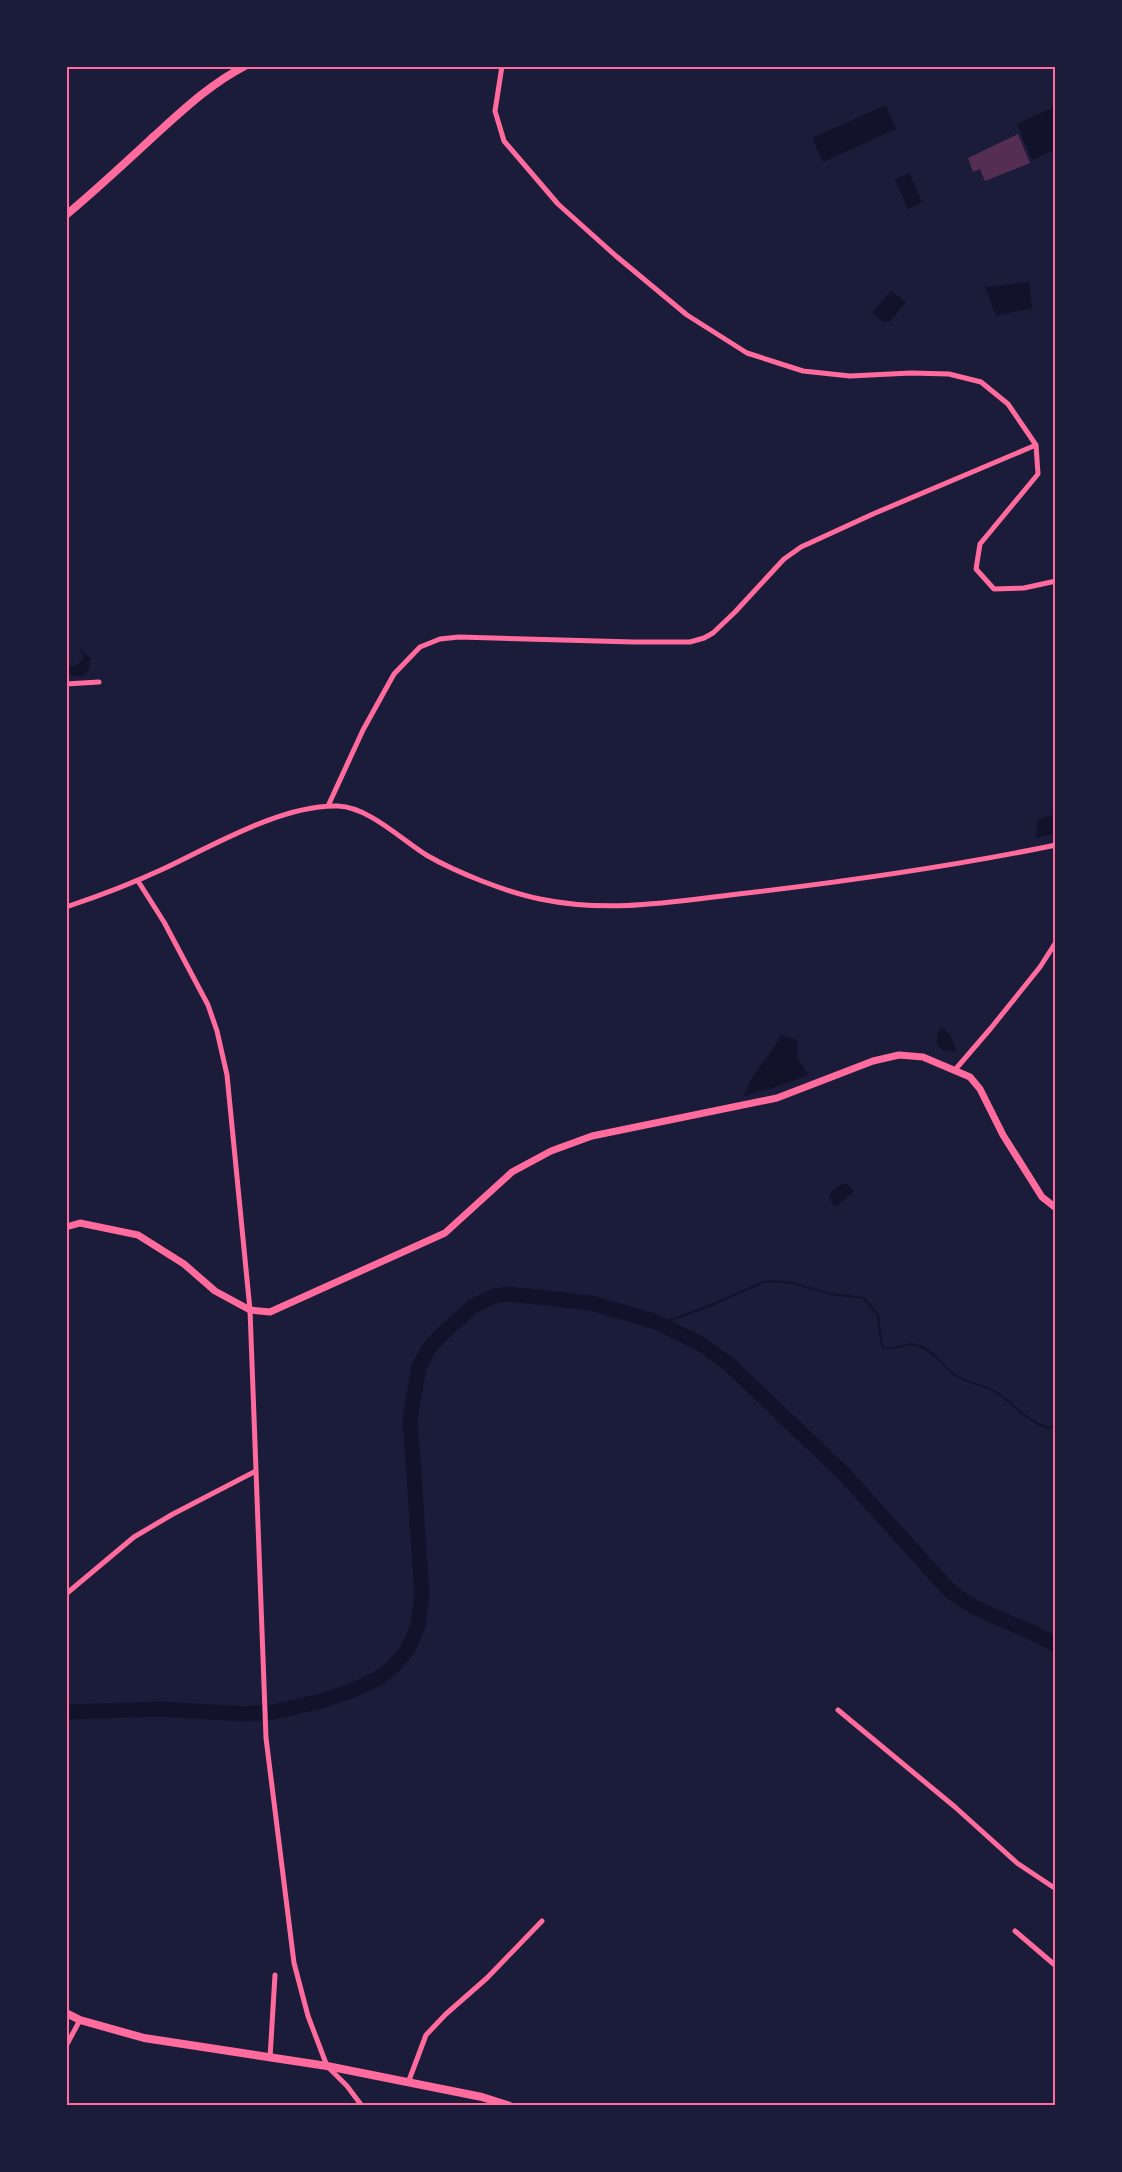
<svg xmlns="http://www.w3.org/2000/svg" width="1122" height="2172" viewBox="0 0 1122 2172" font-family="Quicksand,sans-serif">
	<rect width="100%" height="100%" fill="#1b1b3a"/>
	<path fill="#12122b" d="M886 105 896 129 823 162 812 138Z
		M1056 106V149L1032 160 1017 124Z
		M909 173 922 202 908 209 895 179Z
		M1029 282 1032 308 996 316 985 287Z
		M891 291 906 302 889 322H883L872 313Z
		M82 649 84 653 91 659 88 672 80 677 68 674 67 665 75 666 84 659 80 650Z
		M1056 814V834L1036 838 1038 820Z
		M943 1028 950 1034 957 1051C939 1052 934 1048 939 1030Z
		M781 1035 797 1040V1057L808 1075 781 1085 744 1096C751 1072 770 1058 781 1035Z
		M846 1183 854 1191 836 1207 829 1199C830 1189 838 1187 846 1183Z"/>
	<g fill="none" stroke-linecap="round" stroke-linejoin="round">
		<path stroke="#12122b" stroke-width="2" d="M660 1324 709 1306 764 1282 774 1281 792 1283 831 1294 864 1298 878 1315 881 1342 884 1348C897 1351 908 1340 920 1346 933 1351 942 1364 952 1373 966 1384 986 1384 999 1394 1017 1407 1026 1421 1048 1428L1056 1426"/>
		<path stroke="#12122b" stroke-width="15" d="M66 1712 160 1709 245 1714 273 1712 321 1701 351 1691 377 1679 393 1667 408 1649 418 1626 422 1595 410 1417 419 1367 429 1348 442 1334 472 1307 494 1296 509 1294 591 1303 654 1321 701 1344 730 1365 844 1474 949 1590C980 1616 1022 1624 1056 1645"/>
	</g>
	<path fill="#542f53" d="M1018 134 1030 163 985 181 980 169 973 172 968 158Z"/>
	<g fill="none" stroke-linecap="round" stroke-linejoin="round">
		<path stroke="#ff6b9d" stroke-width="5" d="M502 66 495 111 504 141 558 204 616 256 687 315 747 353 803 371 850 376 911 373 949 374 981 382 1008 404 1036 445 1038 474 980 544 976 569 994 589 1024 588 1056 581
			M66 684 99 682
			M328 806 363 730 394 674 420 647 440 639 459 637 633 642H690L704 638 713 633 735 612 784 559 801 547 873 514 1036 445
			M138 881 164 922 208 1005 217 1031 227 1075 250 1310 266 1738 294 1963 308 2016 327 2066 347 2086 362 2106
			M66 907C99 896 131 884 163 869 212 846 283 804 338 806 369 807 403 841 428 856 458 873 506 892 540 899 612 914 676 901 747 893 850 881 954 866 1056 845
			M954 1071 991 1028 1040 967 1056 942
			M66 1594 134 1537 173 1514 256 1471
			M838 1710 955 1807 1017 1863 1056 1889
			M1015 1931 1056 1966
			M66 2046 80 2020
			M270 2058 275 1975
			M408 2083 426 2035 446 2014 487 1978 542 1921"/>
		<path stroke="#ff6b9d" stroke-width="7" d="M66 1227 80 1223 138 1235 184 1264 215 1291 250 1310 270 1312 445 1233 512 1172 551 1151 592 1136 777 1098 873 1061 899 1055 923 1057 970 1077 980 1089 1003 1135 1042 1197 1056 1208"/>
		<path stroke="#ff6b9d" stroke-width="8" d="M66 215C96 190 125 163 153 137 182 111 210 84 245 66"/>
		<path stroke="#ff6b9d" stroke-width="8" d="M66 2013 80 2020 144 2038 327 2066 482 2097 510 2106"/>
	</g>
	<rect width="1122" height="2172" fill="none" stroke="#1b1b3a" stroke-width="135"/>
	<rect x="68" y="68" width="986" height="2036" fill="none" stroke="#ff6b9d" stroke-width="2"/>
</svg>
